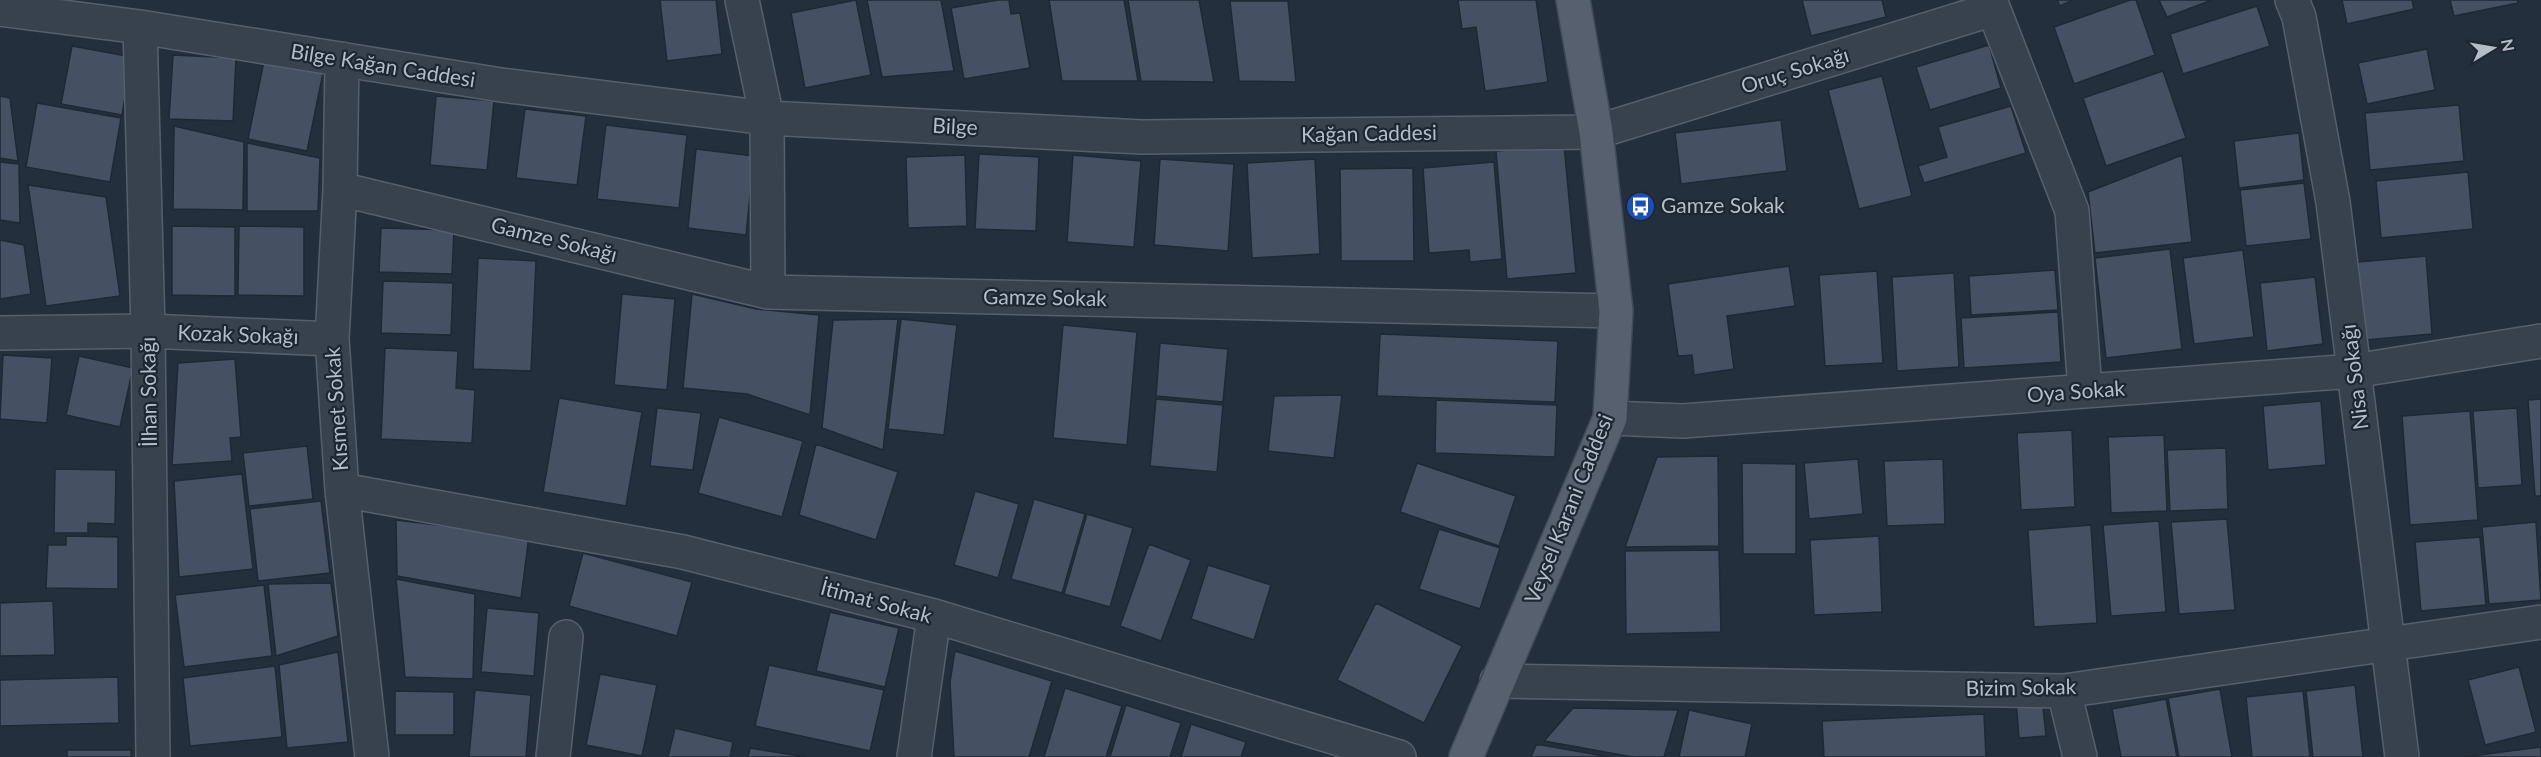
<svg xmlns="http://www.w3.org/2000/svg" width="2541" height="757" viewBox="0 0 2541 757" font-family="Lato,sans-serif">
	<rect width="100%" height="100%" fill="#242f3e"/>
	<path fill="#455162" stroke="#1f2835" stroke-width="1.5" d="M660 0H716L722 54 667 61Z
		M856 0 871 75 805 88 791 13Z
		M867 0H941L954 71 882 77Z
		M998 0H1009L1011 14 1020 13 1030 68 964 79 951 8Z
		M1049 0H1124L1138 81H1062Z
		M1128 0H1199L1214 82 1141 81Z
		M1458 0H1536L1548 82 1485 91 1476 27 1462 29Z
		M1802 0H1882L1886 17 1811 36Z
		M2057 0H2073L2060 6Z
		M2130 0H2136L2155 55 2074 84 2054 27Z
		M2159 0H2212L2167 17Z
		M2342 0H2412L2414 9 2347 24Z
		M2450 0H2518V3L2454 16Z
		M1230 1H1288L1296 82 1239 81Z
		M2257 6 2270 46 2183 74 2170 34Z
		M1989 45 2001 88 1930 110 1916 67Z
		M72 46 132 57 122 115 61 104Z
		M2427 49 2435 90 2367 104 2358 63Z
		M173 55 236 58 233 121 169 119Z
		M264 61 323 73 307 151 248 139Z
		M2163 71 2186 138 2106 166 2083 98Z
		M1882 76 1912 196 1859 209 1828 90Z
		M0 96 10 98 18 161 0 158Z
		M436 96 494 101 487 170 430 165Z
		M37 103 121 118 110 182 26 167Z
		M2459 105 2464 161 2370 170 2365 113Z
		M2011 106 2026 153 1924 183 1918 166 1947 157 1938 127Z
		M525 109 586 116 577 185 516 178Z
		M1781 120 1787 171 1681 184 1675 133Z
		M606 125 687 135 679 208 597 199Z
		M174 126 244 142 243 210 173 209Z
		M2299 133 2304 180 2239 188 2234 141Z
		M247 143 320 158 318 211H247Z
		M1564 145 1576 273 1507 279 1496 151Z
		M696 149 754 156 746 235 688 228Z
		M979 154 1039 157 1036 231 975 229Z
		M965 155 967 226 908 228 906 157Z
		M1073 155 1141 161 1134 247 1067 242Z
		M2182 155 2192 242 2095 253 2088 192Z
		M1160 159 1234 164 1228 251 1154 245Z
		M1315 159 1320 254 1252 258 1247 163Z
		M0 162 19 164 20 223 0 220Z
		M1494 162 1502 259 1470 262 1469 250 1429 253 1423 168Z
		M1413 168 1414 261H1341L1340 169Z
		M2468 172 2473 229 2381 238 2376 181Z
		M2304 183 2311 239 2246 246 2240 190Z
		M28 185 106 197 120 296 46 306Z
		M172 226 235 227V296L172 295Z
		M239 226 304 227V296L238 295Z
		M381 228 454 230 452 274 379 272Z
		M0 240 24 245 31 294 0 299Z
		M2170 249 2182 349 2106 358 2095 258Z
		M2243 250 2254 337 2194 344 2183 258Z
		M2426 256 2432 334 2365 340 2358 262Z
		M478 258 536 261 531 371 473 369Z
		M1789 266 1795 306 1727 316 1734 369 1694 375 1692 355 1678 356 1668 284Z
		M2055 270 2058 310 1971 315 1969 276Z
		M1877 271 1883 363 1825 366 1819 275Z
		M1954 273 1959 367 1897 371 1892 277Z
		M2315 277 2323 344 2267 351 2260 283Z
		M383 281 453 283 451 335 381 333Z
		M622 294 675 299 667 390 614 385Z
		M692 294 756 309 819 315 810 415 747 394 683 388Z
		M2058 312 2061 362 1964 368 1961 318Z
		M898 319 883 450 822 428 833 320Z
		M901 319 957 325 944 435 888 429Z
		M1063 325 1137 332 1127 445 1053 438Z
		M1380 334 1558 341 1555 402 1377 396Z
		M1160 343 1228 349 1223 402 1156 396Z
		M385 348 458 351 456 388 475 390 472 443 381 439Z
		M3 355 52 358 47 423 0 419Z
		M79 356 133 368 120 427 66 415Z
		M235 359 241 437 230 438 232 461 172 465 178 363Z
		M1342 395 1334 458 1268 451 1274 396Z
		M559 398 642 412 626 506 543 492Z
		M1156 399 1223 405 1217 472 1150 466Z
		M2541 399V496H2535L2528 400Z
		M1436 400 1557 405 1555 457 1435 453Z
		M2321 401 2326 465 2268 470 2263 406Z
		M657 408 701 413 693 470 650 466Z
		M2517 408 2522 485 2478 488 2473 411Z
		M2470 411 2478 520 2410 525 2402 416Z
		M719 417 803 441 782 517 698 493Z
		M2072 430 2075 507 2021 510 2017 433Z
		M2164 435 2167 511 2111 513 2108 437Z
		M816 444 898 472 876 540 799 515Z
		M307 446 313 499 249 506 243 453Z
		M2226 448 2228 509 2170 511 2167 450Z
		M1718 456 1719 546 1625 547 1657 457Z
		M1858 459 1863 514 1809 519 1804 463Z
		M1943 459 1945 524 1887 526 1884 461Z
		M1417 463 1516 496 1499 546 1400 512Z
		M1742 463 1796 464V554H1743Z
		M55 469 116 470 115 524 88 523V533H54Z
		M242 474 253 569 179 577 174 481Z
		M975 491 1019 504 998 578 954 565Z
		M1034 499 1085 514 1062 593 1011 579Z
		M321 501 330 573 258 581 250 509Z
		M1087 514 1133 528 1110 607 1064 594Z
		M2227 519 2235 610 2179 614 2171 522Z
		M396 520 529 536 521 598 397 576Z
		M2159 521 2166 612 2111 616 2103 525Z
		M2536 522 2541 600 2489 604 2482 527Z
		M2091 525 2097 623 2034 627 2028 530Z
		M1439 529 1500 548 1480 609 1419 589Z
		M66 536 118 537V589L46 588 48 545H66Z
		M1879 536 1882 612 1814 615 1810 540Z
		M2480 537 2486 605 2421 611 2415 542Z
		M1149 544 1191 560 1161 641 1120 626Z
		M1719 550 1721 632 1626 634 1625 551Z
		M583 553 692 582 677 636 569 606Z
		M1208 565 1271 585 1254 640 1191 619Z
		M396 579 475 594 473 679 405 677Z
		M331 583 338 636 276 656 268 584Z
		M264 585 272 656 184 667 175 595Z
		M53 601 55 655 0 656V603Z
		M1376 603 1462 646 1424 723 1337 680Z
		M487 608 539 613 534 676 481 672Z
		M830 612 899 628 885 687 816 671Z
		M955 651 1052 681 1029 757H954L950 682Z
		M338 652 348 742 287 748 279 665Z
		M769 665 884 690 870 751 755 726Z
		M275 666 282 737 190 746 183 678Z
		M2519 667 2536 732 2485 745 2468 680Z
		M600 674 657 685 642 756 586 745Z
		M118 677 119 723 0 726V680Z
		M2355 685 2363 757H2313L2306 691Z
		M1065 688 1122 706 1106 757H1044Z
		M2220 689 2232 757H2179L2168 698Z
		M475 690 531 695 526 757H469Z
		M395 691 454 692V735H395Z
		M2303 691 2310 757H2252L2246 697Z
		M2042 698 2046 736 2019 738 2016 700Z
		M2166 699 2177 757H2121L2112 709Z
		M1126 705 1181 723 1170 757H1110Z
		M1573 708 1678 710 1664 757H1633L1544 741Z
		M1689 710 1752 724 1745 757H1679Z
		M1984 714 1986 757H1824L1822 721Z
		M1191 724 1246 742 1241 757H1181Z
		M675 728 733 742 730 757H668Z
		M1536 745H1542L1609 757H1531Z
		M2541 747V757H2464Z
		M750 748 806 757H748Z
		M67 750H131V757H67Z"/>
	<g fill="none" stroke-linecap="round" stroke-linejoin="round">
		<defs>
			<path id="minor" d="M742 0 767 118 768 292 1616 311
				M1990 0 2072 211 2085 391
				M2292 0 2299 17 2333 202 2402 757
				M0 9 140 27 501 85 767 118 1142 137 1596 132 1993 9
				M140 27 148 331 153 757
				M342 59 340 189 332 339 342 490 372 757
				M340 189 768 292
				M0 333 148 331 332 339
				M1610 418 1683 421 2354 371 2541 341
				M342 490 683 552 934 616 1399 757
				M1497 681 2064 691 2541 622
				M2064 691 2080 757
				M553 757 566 637
				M914 757 934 616"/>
			<path id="major" d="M1466 757 1610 418 1616 311 1596 132 1573 0"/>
		</defs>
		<use href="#minor" stroke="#565f6c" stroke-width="36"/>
		<use href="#major" stroke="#414a57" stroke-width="36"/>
		<use href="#minor" stroke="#38414e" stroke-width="33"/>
		<use href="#major" stroke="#56606e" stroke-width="33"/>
	</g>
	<defs>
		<symbol id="bus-disc" viewBox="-11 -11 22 22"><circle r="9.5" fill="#1a4fb4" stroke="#1d2633"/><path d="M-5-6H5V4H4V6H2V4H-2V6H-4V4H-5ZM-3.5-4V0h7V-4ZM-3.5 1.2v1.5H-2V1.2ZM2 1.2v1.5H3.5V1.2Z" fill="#fff"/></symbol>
	</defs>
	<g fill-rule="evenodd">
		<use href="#bus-disc" x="1624" y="190" width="33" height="33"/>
	</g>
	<g text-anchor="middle" stroke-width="4.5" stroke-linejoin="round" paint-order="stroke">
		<g font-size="21" fill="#b4bcc9" stroke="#1d2633">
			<text transform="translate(383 66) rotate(9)" y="7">Bilge Kağan Caddesi</text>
			<text transform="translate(1795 71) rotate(-17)" y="7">Oruç Sokağı</text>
			<text transform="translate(955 127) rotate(3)" y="7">Bilge</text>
			<text transform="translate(1369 134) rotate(-1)" y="7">Kağan Caddesi</text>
			<text transform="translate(554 240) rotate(14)" y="7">Gamze Sokağı</text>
			<text transform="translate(1045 298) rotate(1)" y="7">Gamze Sokak</text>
			<text transform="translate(238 335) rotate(2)" y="7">Kozak Sokağı</text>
			<text transform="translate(2355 377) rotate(-97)" y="7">Nisa Sokağı</text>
			<text transform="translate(149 392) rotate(-91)" y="7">İlhan Sokağı</text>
			<text transform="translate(2076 392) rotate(-4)" y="7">Oya Sokak</text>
			<text transform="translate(337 409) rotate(-94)" y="7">Kısmet Sokak</text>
			<text transform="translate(1569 509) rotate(-68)" y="7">Veysel Karani Caddesi</text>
			<text transform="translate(876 602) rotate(15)" y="7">İtimat Sokak</text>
			<text transform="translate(2021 688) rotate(-1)" y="7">Bizim Sokak</text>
		</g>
		<g font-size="21" fill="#b4bcc9" stroke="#1d2633" text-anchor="start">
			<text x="1661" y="213">Gamze Sokak</text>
		</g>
	</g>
	<g transform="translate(2493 48) rotate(79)" stroke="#1d2633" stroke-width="4.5" paint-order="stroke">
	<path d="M0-4.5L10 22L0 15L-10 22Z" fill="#b4bcc9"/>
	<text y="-9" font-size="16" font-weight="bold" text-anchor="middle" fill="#b4bcc9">N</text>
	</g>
</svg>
